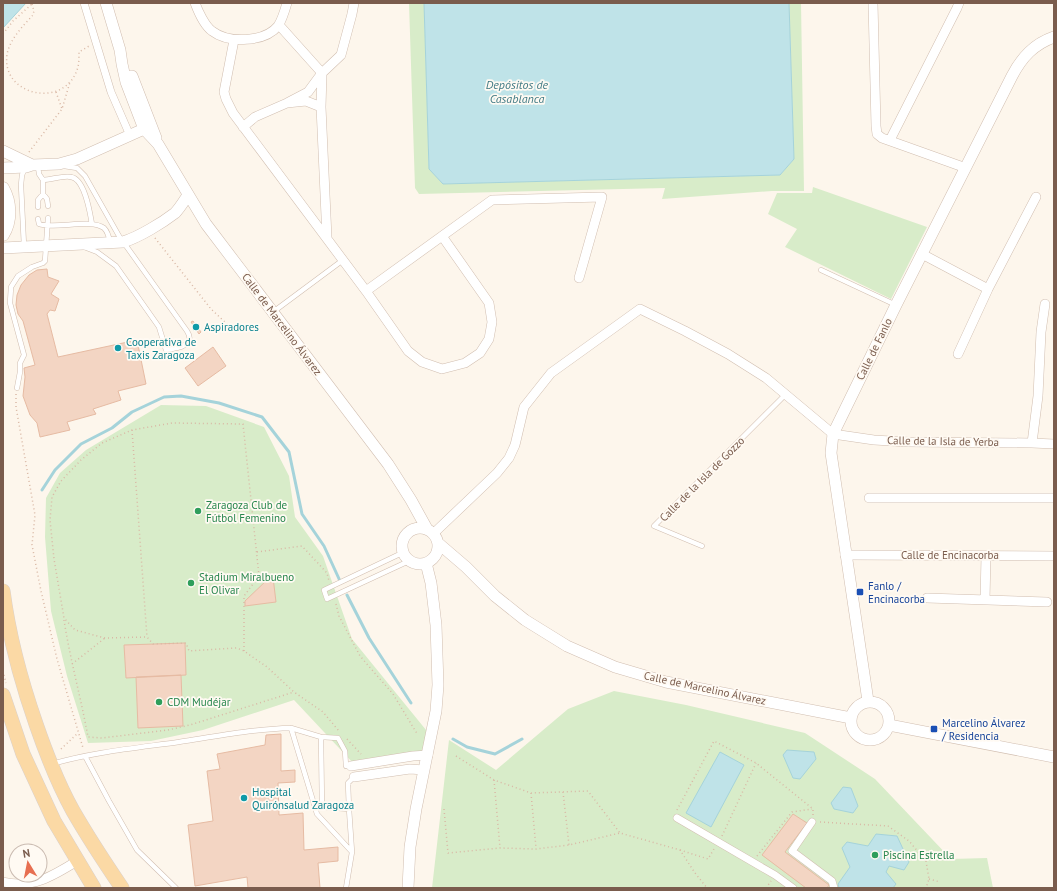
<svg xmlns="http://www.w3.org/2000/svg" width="1057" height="891" viewBox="0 0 1057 891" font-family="'PT Sans',sans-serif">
	<rect width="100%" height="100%" fill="#fdf6ec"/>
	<path fill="#d8ecc9" d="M409 3H424L429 169 443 184 780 175 794 159 789 3H801L804 191H772L662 199 665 188 419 194 415 188Z
		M813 187 927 227 891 299 785 247 797 229 768 214 777 193H812Z
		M161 405 206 406 264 427 289 476 295 517 323 556 352 639 435 741 431 754 354 764 294 700 203 730 151 741 88 743 67 676 51 611 45 537 46 498 60 473 86 450Z
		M614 691 686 705 805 733 875 779 951 859 987 858 993 888H432L449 740 496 770 568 709Z"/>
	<path fill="#bfe3e8" stroke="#a5d3da" d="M4 3H26L3 28V4Z
		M424 3H789L794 159 780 175 443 184 429 169Z
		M787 750 814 752 816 759 800 779 793 778 783 755Z
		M720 752 744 765 711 827 686 813Z
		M843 787 851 788 858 806 853 813 834 809 831 803Z
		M876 834 897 836 909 862 904 870 889 866 886 872 896 884 893 888H839L838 884 850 867 842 848 847 842 868 846Z"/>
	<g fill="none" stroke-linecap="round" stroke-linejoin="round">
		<path stroke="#a5d3da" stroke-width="3" d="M42 490 55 470 81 444 112 428 132 412 164 397 181 396 219 403 262 417 289 452 302 514 324 546 340 581
			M347 595 369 638 411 703
			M453 739 467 747 495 754 522 739"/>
	</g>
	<path fill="#f3d5c3" stroke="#e6bba3" d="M47 269 48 277 59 281 51 294 59 299 55 311 50 310 47 314 58 357 137 340 146 384 118 391 121 400 93 409 96 414 67 422 70 430 40 437 37 423 30 415 23 396 25 377 24 368 35 365 23 321 18 314 16 305 17 295 21 285 29 275 37 270Z
		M193 321 201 332 199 334 191 322Z
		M213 347 226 366 198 386 185 368Z
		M273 577 276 602 245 606V601L268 579Z
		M185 643 186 675 126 678 124 645Z
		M181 675 183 726 138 728 136 677Z
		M281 734V771L295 770V782L278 783 279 815 303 813 304 850 338 847V861L318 863 320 888H248L247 877 195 886 188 825 213 821 207 771 220 769 217 754 265 745 266 735Z
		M793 814 807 823 785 852 829 885 827 888H806L762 855Z"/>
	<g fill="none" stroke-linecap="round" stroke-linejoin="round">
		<defs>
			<path id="service" d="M38 166 39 174 43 180V194L47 199 48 206
				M64 166 77 168 85 176 119 236 187 331 189 335 190 341C184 348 175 348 166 350L159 327 116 266 97 252 84 247
				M43 180C51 180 64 175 71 177 85 179 90 213 92 224
				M38 207V200L43 194
				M38 219 39 224C55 230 91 218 104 228 108 232 109 237 110 242
				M24 246 21 185 22 175 25 168
				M821 270 896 305
				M273 312 343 260
				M17 388 20 372V363L24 355 10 303 11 287 18 276 32 267 43 263 45 261 48 218
				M702 546 654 526 786 394
				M402 553 324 590 327 599 409 561
				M291 728 321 737
				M85 756 109 801 137 850 176 888
				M52 764C93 752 136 748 179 742 216 736 254 729 291 728L317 814 352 852 346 888
				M351 766H346L345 751 338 738 321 737 322 807 349 809 348 783 354 777
				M349 809 352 852"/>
			<path id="pedestrian" d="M84 3 111 92 128 131
				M677 818 775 875 793 888
				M812 822 792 851 832 881 834 888"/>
			<path id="minor" d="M195 3C198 11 205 26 212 31 229 44 265 42 278 26 282 20 285 10 287 3
				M873 3 876 126 877 134 882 138 966 168
				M279 25 322 73 321 107 327 238
				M234 40 224 92 226 99 233 113 366 291 408 351 422 362 442 369 465 363 480 353 489 339 492 322 489 303 442 236
				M287 103 308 92 322 73 341 55 352 14 354 3
				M243 127 255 117 287 103 306 101 321 107
				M890 140 957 8 959 3
				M922 254 988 289
				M366 291 492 200 602 197 579 278
				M958 354 988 289 1036 197
				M1032 443 1038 396 1041 332 1045 304
				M869 498H1054
				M434 533 497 473 509 458 515 445 524 407 551 373 640 309 685 331 728 354 766 378 833 434 874 440 908 442 1032 443 1054 444
				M845 555 1054 556
				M927 598 1047 602
				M985 600 986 556
				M351 766 413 756 428 755
				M354 777 410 769 424 770
				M3 882C32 889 53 876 77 861"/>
			<path id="tertiary" d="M106 3 120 50 122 64 126 82 144 129 158 144 206 224 388 464 411 500 427 529
				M132 76 156 138
				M3 151 32 165
				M3 168 26 167 32 165 59 164 77 159 144 129
				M3 248 123 242C139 237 162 223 175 213 180 208 184 201 188 195
				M402 546a18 18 0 1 1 36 0a18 18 0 1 1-36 0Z
				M438 543 466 567 495 596 525 620 567 646 615 667 666 682 851 718
				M868 701 831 453 833 434 896 305 1012 76C1022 57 1034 44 1054 37
				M851 721a19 19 0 1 1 38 0a19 19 0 1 1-38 0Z
				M889 725 1054 757
				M408 888 410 847 416 809 436 711 438 685 436 625 431 583 426 563"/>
			<path id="secondary" d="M3 188C11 202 12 221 3 235"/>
			<path id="primary" d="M3 591C9 637 21 681 36 724 46 753 58 784 73 811 88 837 105 863 122 888
				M3 695 23 754 54 821 94 888"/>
		</defs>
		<use href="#service" stroke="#d1beb0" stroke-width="5.5"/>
		<use href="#pedestrian" stroke="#d1beb0" stroke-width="8"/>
		<use href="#minor" stroke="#d1beb0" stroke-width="10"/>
		<use href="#tertiary" stroke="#d1beb0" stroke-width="12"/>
		<use href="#secondary" stroke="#d6c0b0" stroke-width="13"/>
		<use href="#primary" stroke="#dad1cd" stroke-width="15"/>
		<path stroke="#d9b8a5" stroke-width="1.5" stroke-dasharray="1 3" stroke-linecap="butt" d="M32 4 34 11 33 15C23 26 9 40 7 55 1 96 66 110 78 67 79 62 79 57 79 52L89 46
			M3 34 13 21 33 3
			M56 92 62 109
			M29 152 62 109 70 82
			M155 238 211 309 228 325
			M16 394V407L35 515 32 545 41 591 57 659 83 748
			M132 430 147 637
			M257 552 302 546 327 573 329 581
			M336 604 339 616 360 656 393 694 416 732 419 734
			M64 620C70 659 81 698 88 737L102 738 168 730 190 725 294 692
			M244 651V596L259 576 243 424 172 423 132 430 102 443 81 460 61 481 52 497 50 520 54 559 64 618 75 630 105 638 147 637 153 644 186 643 189 651 237 648 244 651 267 667 294 692 323 712 339 731
			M72 664 105 638
			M3 671 6 683
			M347 739 361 754
			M61 749 78 733
			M456 756 494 780 531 793 588 791 620 833
			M494 780 500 848
			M563 792 569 845
			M531 793 536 848
			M444 809 448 853 500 848 536 849 569 845 620 833 680 850 695 873 707 888
			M677 810 714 741 756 763 813 809V815
			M820 822 888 826 909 841 926 861 929 879 926 888
			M722 836 756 763
			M680 850 708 859 714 849
			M757 856 792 812 812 809
			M929 879 940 882
			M766 888 771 881"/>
		<use href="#service" stroke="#fff" stroke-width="4.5"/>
		<use href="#pedestrian" stroke="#fff" stroke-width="7"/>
		<use href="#minor" stroke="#fff" stroke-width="9"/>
		<use href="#tertiary" stroke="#fff" stroke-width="11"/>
		<use href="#secondary" stroke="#fff" stroke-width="12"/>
		<use href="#primary" stroke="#fbd9a5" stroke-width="14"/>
	</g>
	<g fill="#0f9aa8" stroke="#fffaf3" stroke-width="1.5">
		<circle cx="196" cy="327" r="4"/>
		<circle cx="118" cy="348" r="4"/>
		<circle cx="244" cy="798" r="4"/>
	</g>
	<g fill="#2e9e5b" stroke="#fffaf3" stroke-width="1.5">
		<circle cx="198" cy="511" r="4"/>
		<circle cx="191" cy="583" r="4"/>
		<circle cx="159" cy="702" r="4"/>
		<circle cx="875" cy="855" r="4"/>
	</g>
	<g fill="#1a4fb4" stroke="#fffaf3" stroke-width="1.5">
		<rect x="856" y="588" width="8" height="8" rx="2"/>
		<rect x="930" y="725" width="8" height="8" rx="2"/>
	</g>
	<g text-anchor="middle" stroke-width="3.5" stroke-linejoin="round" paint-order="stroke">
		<g font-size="11" fill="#7a5c4d" stroke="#fffaf3">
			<text transform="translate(282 324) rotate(53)" y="4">Calle de Marcelino Álvarez</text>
			<text transform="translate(874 349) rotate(-64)" y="4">Calle de Fanlo</text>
			<text transform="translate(943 441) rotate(1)" y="4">Calle de la Isla de Yerba</text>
			<text transform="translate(702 479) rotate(-45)" y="4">Calle de la Isla de Gozzo</text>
			<text x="950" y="559">Calle de Encinacorba</text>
			<text transform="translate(705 688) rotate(12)" y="4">Calle de Marcelino Álvarez</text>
		</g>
		<g font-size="11" fill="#0d838f" stroke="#fffaf3" text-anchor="start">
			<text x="204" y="331">Aspiradores</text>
			<text x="126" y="346">Cooperativa de<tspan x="126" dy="13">Taxis Zaragoza</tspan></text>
			<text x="252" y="796">Hospital<tspan x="252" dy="13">Quirónsalud Zaragoza</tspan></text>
		</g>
		<g font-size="11" fill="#27864d" stroke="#fffaf3" text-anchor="start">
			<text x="206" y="509">Zaragoza Club de<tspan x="206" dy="13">Fútbol Femenino</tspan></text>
			<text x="199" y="581">Stadium Miralbueno<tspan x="199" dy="13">El Olivar</tspan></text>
			<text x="167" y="706">CDM Mudéjar</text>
			<text x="883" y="859">Piscina Estrella</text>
		</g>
		<g font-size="11" fill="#164399" stroke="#fffaf3" text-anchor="start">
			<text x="868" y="590">Fanlo /<tspan x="868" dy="13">Encinacorba</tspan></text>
			<text x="942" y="727">Marcelino Álvarez<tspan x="942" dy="13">/ Residencia</tspan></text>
		</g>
		<g font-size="12" font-style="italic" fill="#437c86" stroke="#fffaf3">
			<text x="517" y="89">Depósitos de<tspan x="517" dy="14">Casablanca</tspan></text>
		</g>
	</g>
	<rect width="1057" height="891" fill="none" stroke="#7a5c4d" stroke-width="8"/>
	<g transform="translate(28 863) rotate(350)"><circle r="19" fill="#fffaf3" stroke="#cabbb1"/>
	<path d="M0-3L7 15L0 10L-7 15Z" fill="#e76f51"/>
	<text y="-6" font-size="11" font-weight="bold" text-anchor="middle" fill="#7a5c4d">N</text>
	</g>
</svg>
